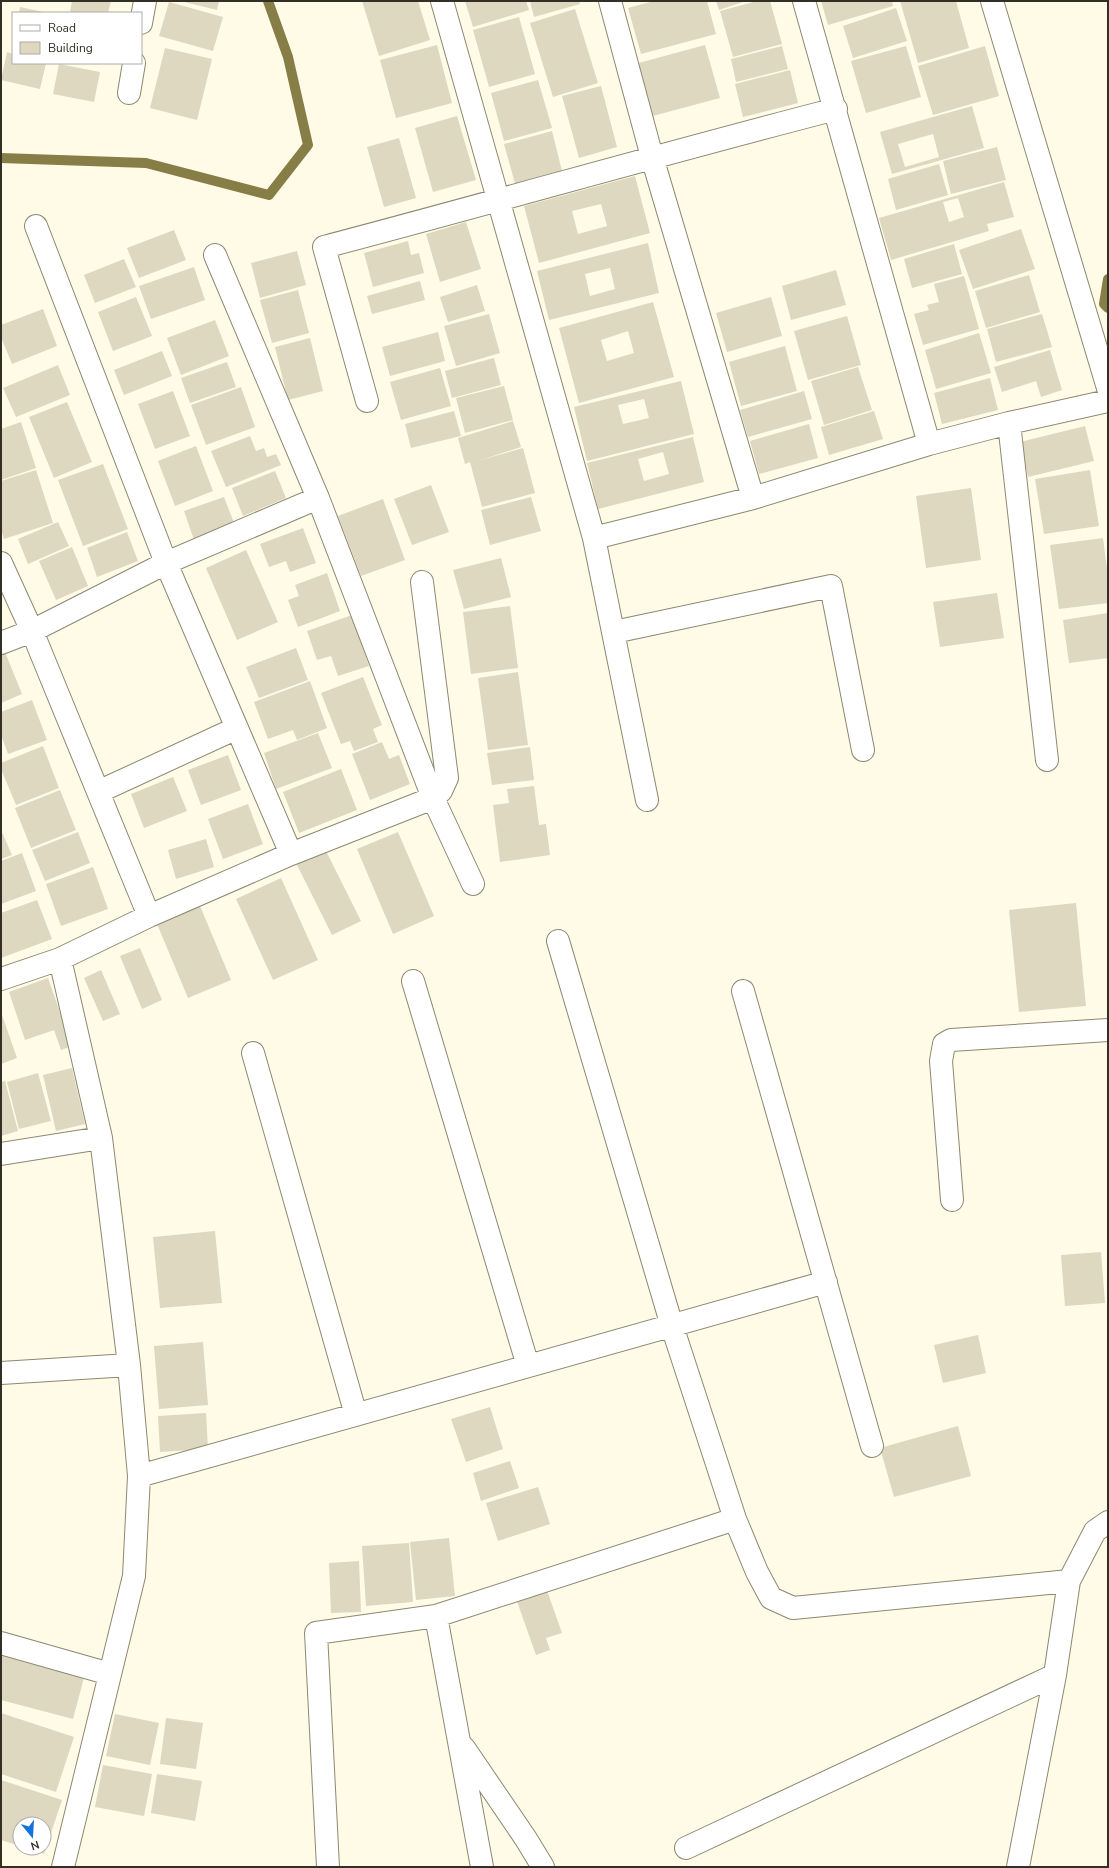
<svg xmlns="http://www.w3.org/2000/svg" width="1109" height="1868" viewBox="0 0 1109 1868" font-family="'Nunito Sans',sans-serif">
	<rect width="100%" height="100%" fill="#fffbe7"/>
	<g fill="none" stroke-linecap="round" stroke-linejoin="round">
		<path stroke="#877d46" stroke-width="10" d="M1 158 146 163 269 195 308 145 288 57 268 1
			M1108 279 1104 304 1108 308"/>
	</g>
	<path fill="#ddd8bf" fill-rule="evenodd" d="M72 1H111L108 13 70 12Z
		M180 1H219L217 10Z
		M362 1H418L430 40 379 56Z
		M465 1H526L529 10 473 27Z
		M530 1H579L580 4 534 17Z
		M654 1H707L716 34 641 54 628 8Z
		M716 1H746L719 10Z
		M757 1H770L782 44 733 57 720 11Z
		M821 1H892L893 6 828 25Z
		M900 1H956L969 48 918 63Z
		M169 2 223 17 213 51 159 36Z
		M20 7 43 12V13H19Z
		M896 8 907 41 853 58 843 26Z
		M575 9 598 83 553 97 530 23Z
		M519 17 535 74 489 87 473 30Z
		M437 45 452 103 396 118 380 60Z
		M705 45 720 98 649 117 635 64Z
		M782 46 788 69 736 82 731 59Z
		M906 46 921 97 866 113 851 61Z
		M985 46 999 96 933 115 918 66Z
		M165 48 212 59 197 120 150 108Z
		M7 52 13 54V63H46L40 89 1 80Z
		M59 64 100 72 94 102 53 94Z
		M790 70 798 103 743 117 735 84Z
		M538 80 552 128 504 141 491 93Z
		M601 86 617 147 579 158 562 96Z
		M972 106 984 148 892 174 880 132ZM933 134 939 157 905 167 898 144Z
		M457 116 476 180 433 192 415 128Z
		M552 131 563 175 516 187 504 144Z
		M399 138 416 198 384 207 367 147Z
		M997 147 1006 180 951 194 943 161Z
		M939 164 948 195 896 210 888 179Z
		M635 176 650 233 539 263 524 206ZM601 204 607 226 578 234 572 211Z
		M1004 182 1014 217 987 224 989 231 891 260 879 218ZM958 198 964 217 949 222 943 202Z
		M466 222 481 269 440 282 426 234Z
		M1021 229 1035 269 973 289 959 250Z
		M174 230 186 260 139 278 127 248Z
		M408 241 411 255 419 253 424 273 373 287 364 253Z
		M648 243 659 293 549 320 537 271ZM610 268 615 289 590 296 585 274Z
		M954 244 962 274 912 288 904 259Z
		M297 251 306 285 260 298 251 263Z
		M124 259 136 287 95 303 84 275Z
		M194 267 205 300 151 319 139 286Z
		M836 270 846 305 791 320 782 286Z
		M1029 275 1040 312 986 328 975 291Z
		M964 276 979 329 923 345 914 314 929 310 927 305 939 302 934 284Z
		M420 281 425 300 372 314 367 296Z
		M477 285 485 311 448 322 440 297Z
		M298 290 309 333 272 343 260 300Z
		M136 297 152 336 113 351 98 312Z
		M771 297 782 336 727 352 716 313Z
		M653 302 674 377 579 403 559 328ZM628 331 634 353 607 361 601 340Z
		M43 309 57 346 12 364 1 337V325Z
		M489 314 500 353 456 366 444 326Z
		M1042 314 1052 347 996 362 987 329Z
		M847 316 861 365 808 380 794 331Z
		M215 320 229 356 181 375 167 338Z
		M438 332 445 361 390 376 382 347Z
		M979 333 991 373 936 389 925 350Z
		M310 338 323 391 288 400 275 347Z
		M785 346 797 391 741 406 729 362Z
		M1050 350 1062 390 1041 397 1036 381 1002 392 994 367Z
		M162 351 172 376 124 395 114 370Z
		M494 358 501 385 452 398 445 371Z
		M227 362 236 387 190 403 181 378Z
		M58 365 70 395 16 417 3 388Z
		M858 367 872 410 824 425 811 381Z
		M440 368 451 406 401 420 390 382Z
		M990 378 998 410 942 424 934 393Z
		M681 381 694 434 587 461 574 407ZM644 399 649 418 623 424 618 405Z
		M504 386 513 420 465 433 456 398Z
		M241 387 255 427 206 445 191 405Z
		M173 391 190 436 155 449 138 404Z
		M804 391 812 419 748 437 740 410Z
		M67 402 92 462 54 478 29 417Z
		M454 411 461 436 411 448 405 424Z
		M874 411 883 439 829 455 821 427Z
		M513 421 521 447 481 460 523 448 535 493 482 507 470 462 465 464 458 438Z
		M21 422 36 468 1 480V429Z
		M809 424 818 458 759 474 750 441Z
		M1085 426 1094 461 1028 477 1020 442Z
		M250 436 256 451 264 448 267 457 276 454 281 465 226 487 211 451Z
		M693 437 704 482 598 509 587 463ZM663 452 669 474 644 481 638 459Z
		M196 446 213 491 175 506 158 461Z
		M103 464 128 529 83 546 58 480Z
		M36 470 53 523 4 539 1 529V481Z
		M1090 470 1099 526 1044 534 1035 479Z
		M275 471 286 498 243 516 232 488Z
		M431 485 449 532 412 545 394 499Z
		M971 488 981 560 926 568 916 496Z
		M224 497 236 528 195 543 184 511Z
		M531 497 541 531 490 545 481 510Z
		M383 499 405 560 361 576 338 516Z
		M58 522 69 546 28 564 18 539Z
		M303 528 316 563 290 572 286 561 269 567 260 544Z
		M127 532 138 561 97 577 87 548Z
		M1103 538 1108 577V603L1059 609 1050 545Z
		M72 547 88 586 56 600 39 561Z
		M246 550 278 622 237 640 206 568Z
		M501 558 511 597 464 609 453 570Z
		M327 573 340 611 298 627 288 600 299 596 295 585Z
		M997 593 1004 638 940 647 933 602Z
		M510 606 518 668 471 674 463 612Z
		M1108 613V658L1069 663 1063 620Z
		M352 615 369 666 338 676 331 656 317 660 307 631Z
		M296 648 308 680 259 698 246 667Z
		M5 652 22 694 1 703V654Z
		M518 672 528 745 488 750 478 678Z
		M363 677 382 725 373 729 378 742 354 751 350 741 341 744 321 693Z
		M310 681 327 728 297 740 293 730 268 739 254 702Z
		M32 700 47 740 8 754 1 735V712Z
		M318 733 332 768 276 789 264 753Z
		M382 742 389 759 399 755 410 784 370 800 352 754Z
		M43 746 59 788 16 805 1 769V763Z
		M530 747 534 780 492 785 487 753Z
		M228 755 241 790 201 805 188 770Z
		M341 769 357 810 299 833 283 792Z
		M173 777 187 811 144 828 131 794Z
		M534 786 539 825 546 824 550 855 500 862 493 805 509 803 507 789Z
		M60 790 76 830 31 848 15 808Z
		M248 804 263 844 223 859 208 819Z
		M1 830 12 855 1 859Z
		M78 832 90 863 45 881 32 850Z
		M398 832 434 916 393 934 357 849Z
		M206 839 214 867 176 879 168 850Z
		M325 849 361 921 332 935 296 863Z
		M22 853 36 891 1 904V861Z
		M93 867 108 909 61 926 46 884Z
		M281 878 318 960 273 980 236 899Z
		M37 900 52 939 1 958V913Z
		M1076 903 1086 1006 1019 1012 1009 910Z
		M200 906 231 980 188 998 157 924Z
		M140 948 162 1000 142 1009 120 956Z
		M101 970 120 1014 103 1021 84 978Z
		M48 978 72 1046 61 1050 54 1030 25 1040 9 992Z
		M1 1012 17 1058 1 1064Z
		M72 1068 85 1124 56 1131 43 1075Z
		M38 1073 51 1121 19 1129 7 1082Z
		M5 1081 18 1131 1 1136V1082Z
		M215 1231 222 1303 160 1308 153 1237Z
		M1101 1252 1105 1303 1065 1306 1061 1255Z
		M978 1335 986 1373 943 1383 934 1345Z
		M203 1342 208 1405 159 1409 154 1346Z
		M490 1407 503 1449 466 1462 451 1419Z
		M206 1413 208 1449 160 1452 158 1416Z
		M958 1426 971 1476 894 1497 880 1448Z
		M510 1461 519 1488 481 1501 473 1473Z
		M538 1487 550 1524 498 1541 486 1503Z
		M449 1538 455 1596 416 1600 410 1542Z
		M409 1543 413 1602 366 1606 362 1546Z
		M359 1561 361 1612 331 1613 329 1563Z
		M544 1582 562 1633 546 1638 550 1650 536 1655 514 1593Z
		M1 1652 85 1674 73 1719 1 1700Z
		M1 1713 74 1737 56 1792 1 1774Z
		M115 1714 159 1723 150 1765 106 1756Z
		M166 1718 203 1723 196 1769 160 1764Z
		M103 1765 152 1774 144 1816 95 1807Z
		M157 1774 202 1781 195 1821 151 1813Z
		M1 1780 62 1800 44 1854 26 1848H44V1824H20V1846L1 1840Z"/>
	<g fill="none" stroke-linecap="round" stroke-linejoin="round">
		<defs>
			<path id="minor" d="M442 1 594 538 647 800
				M610 1 652 157 753 498
				M804 1 929 444
				M992 1 1108 388
				M141 23 145 1
				M129 93 134 63
				M36 226 166 563 291 854
				M215 255 318 498 433 798 473 884
				M367 401 324 247C495 202 665 153 836 109
				M1009 423 1047 760
				M594 538 753 498 929 444 1009 423 1108 401
				M1 563 32 631 149 916
				M614 632 831 586 863 750
				M1 643 32 631 166 563 318 498
				M98 792 237 728
				M558 941 672 1326 735 1519 757 1572 771 1598 793 1608 1069 1581
				M60 959 101 1138 129 1365 139 1476 134 1576 63 1867
				M1 979 60 959 149 916 291 854 433 798 441 791 447 778 422 582
				M413 981 528 1366
				M743 991 872 1446
				M253 1053 356 1415
				M1 1154 101 1138
				M952 1200 941 1061 944 1044 951 1040 1108 1030
				M1 1373 129 1365
				M139 1476 826 1282
				M436 1616 482 1867
				M1 1643 110 1674
				M464 1748 526 1839 543 1867
				M686 1848 1055 1675
				M328 1867 316 1633 436 1616 735 1519
				M1018 1867 1055 1675 1069 1581 1095 1531 1108 1522"/>
		</defs>
		<use href="#minor" stroke="#8c8871" stroke-width="24"/>
		<use href="#minor" stroke="#fff" stroke-width="22"/>
	</g>
	<rect width="1109" height="1868" fill="none" stroke="#323026" stroke-width="4"/>
	<rect x="12" y="12" width="130" height="52" fill="#ffffff" stroke="#adaca8"/>
	<rect x="20" y="25" width="20" height="6" fill="#ffffff" stroke="#adaca8"/>
	<text x="48" y="32" font-size="12" fill="#323026">Road</text>
	<rect x="20" y="42" width="20" height="12" fill="#ddd8bf" stroke="#adaca8"/>
	<text x="48" y="52" font-size="12" fill="#323026">Building</text>
	<g transform="translate(32 1836) rotate(162)"><circle r="19" fill="#ffffff" stroke="#adaca8"/>
	<path d="M0-3L7 15L0 10L-7 15Z" fill="#1273dc"/>
	<text y="-6" font-size="11" font-weight="bold" text-anchor="middle" fill="#323026">N</text>
	</g>
</svg>
